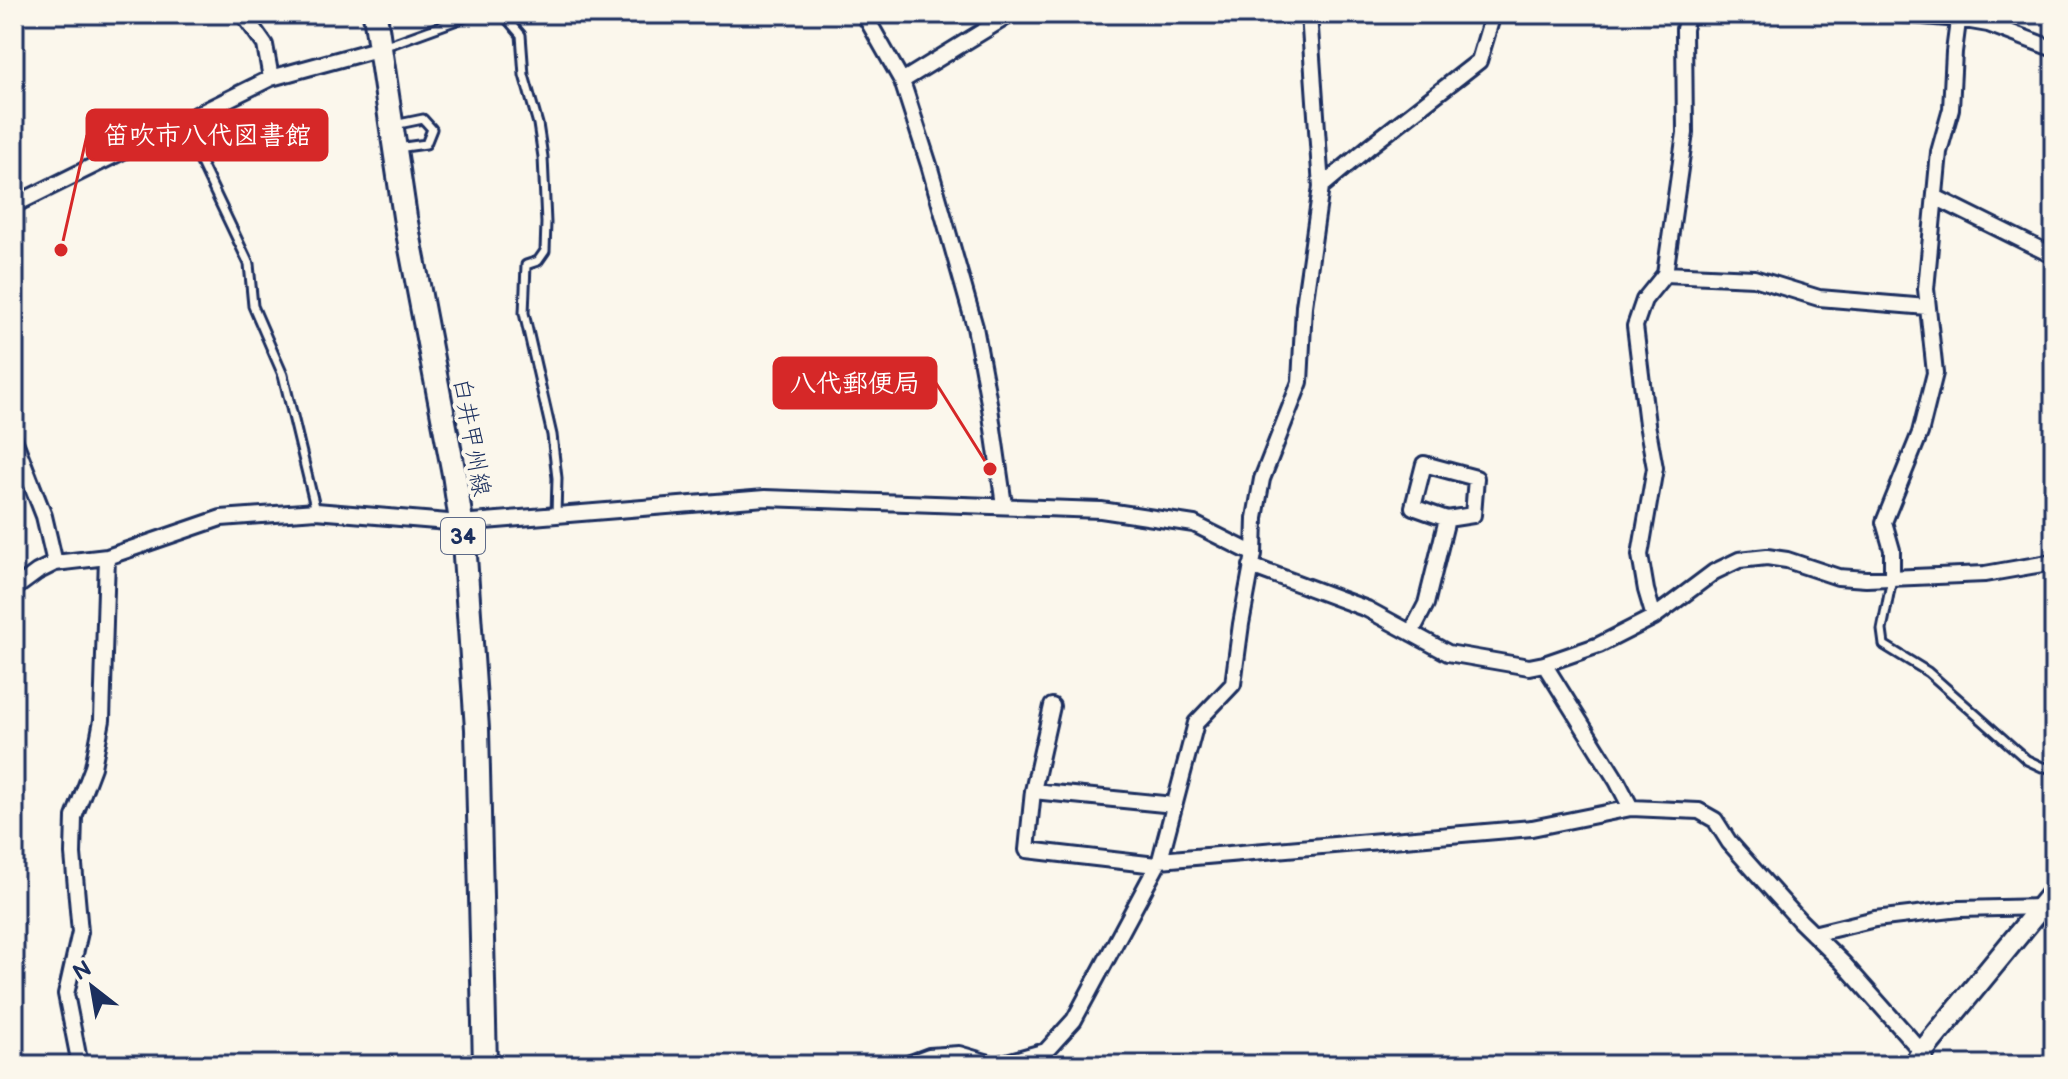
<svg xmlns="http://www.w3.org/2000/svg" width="2068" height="1079" viewBox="0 0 2068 1079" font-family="'Balsamiq Sans','Klee One',sans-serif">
	<rect width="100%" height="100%" fill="#fbf7ec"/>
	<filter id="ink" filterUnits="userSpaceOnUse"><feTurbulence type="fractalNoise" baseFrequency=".0125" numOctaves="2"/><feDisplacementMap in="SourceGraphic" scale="16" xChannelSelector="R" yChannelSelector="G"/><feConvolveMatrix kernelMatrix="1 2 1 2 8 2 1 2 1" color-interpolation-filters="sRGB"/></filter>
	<g filter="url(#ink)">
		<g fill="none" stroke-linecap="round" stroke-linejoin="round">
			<defs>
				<path id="lane" d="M503 14 521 35 524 75 538 124 543 157 546 223 545 251 538 261 526 265 524 313 552 435 557 478 556 515
					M383 47 474 14
					M182 123 249 264 253 306 283 375 316 511
					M394 125 423 119 432 129 426 144 397 148
					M1892 578 1882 630 1884 645 1928 672 2027 760 2042 767 2054 768"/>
				<path id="street" d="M243 14 265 45 271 78
					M864 14 902 81 929 165 975 327 990 408 1004 505
					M1899 14 1959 19 1988 24 2054 49
					M902 81 1011 14
					M1321 187 1370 146 1479 61 1493 14
					M1935 197 2054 256
					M14 205 271 78 381 48
					M1665 274 1754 278 1819 298 1927 307
					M14 439 44 516 55 563
					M1251 566 1367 609 1448 653 1529 667 1544 664 1599 645 1654 617 1714 572 1739 560 1767 557 1787 560 1838 577 1866 579 1985 574 2054 562
					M1892 578V550L1884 522 1920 433 1935 373 1926 289 1939 152 1951 109 1954 52 1959 14
					M14 589 37 572 55 563 107 557 221 518 316 511 460 523 765 498 1101 510 1194 524 1254 554
					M1654 617 1646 590 1640 555 1655 468 1647 424 1635 326 1644 300 1665 274 1685 133 1684 29 1688 14
					M1411 633 1426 604 1447 519 1473 515 1476 478 1424 464 1413 507 1447 519
					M1544 664 1617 781 1631 808
					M1052 706 1033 791 1027 850 1156 865
					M1033 791 1174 805
					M1160 860 1532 828 1631 808 1699 811 1715 820 1729 842 1753 869 1800 921 1843 963 1922 1052 1927 1065
					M1813 934 1875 919 1960 909 2041 907 2054 909
					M80 1065 66 994 80 932 73 854 74 817 93 767 102 720 107 557
					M905 1065 929 1056 959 1054 996 1065 1046 1051 1074 1020 1160 860 1196 723 1233 684 1241 624 1254 554 1255 518 1262 479 1300 382 1304 306 1321 187 1309 14"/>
				<path id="secondary" d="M1914 1065 1922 1052 2054 891"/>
				<path id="primary" d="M375 14 405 217 454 474 464 542 477 729 485 1065"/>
			</defs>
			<use href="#lane" stroke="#1b2f5e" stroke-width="13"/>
			<use href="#street" stroke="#1b2f5e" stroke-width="20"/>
			<use href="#secondary" stroke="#1b2f5e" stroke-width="26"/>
			<use href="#primary" stroke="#1b2f5e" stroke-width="28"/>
			<use href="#lane" stroke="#fbf7ec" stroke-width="7"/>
			<use href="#street" stroke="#fbf7ec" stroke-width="14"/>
			<use href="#secondary" stroke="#fbf7ec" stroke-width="20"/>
			<use href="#primary" stroke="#fbf7ec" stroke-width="22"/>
		</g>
	</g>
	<g text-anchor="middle" stroke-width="8" stroke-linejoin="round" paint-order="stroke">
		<rect fill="#fbf7ec" stroke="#5e6b89" stroke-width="2" x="441" y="518" width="44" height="36" rx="6"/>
		<g font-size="22" font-weight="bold" fill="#1b2f5e">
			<text x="463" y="544">34</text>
		</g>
		<g font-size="24" fill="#1b2f5e" stroke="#fbf7ec">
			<text transform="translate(472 437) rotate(80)" y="8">白井甲州線</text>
		</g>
	</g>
	<path fill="none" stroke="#d62828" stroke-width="3" d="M61 250L87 135M990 469L936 383"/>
	<g fill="#d62828" stroke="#fbf7ec" stroke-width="3">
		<circle cx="61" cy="250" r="8"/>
		<circle cx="990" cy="469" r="8"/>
	</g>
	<g fill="#d62828" stroke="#d62828" stroke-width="3">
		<rect x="87" y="110" width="240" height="50" rx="8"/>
		<rect x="774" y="358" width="162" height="50" rx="8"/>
	</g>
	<g font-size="26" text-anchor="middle" font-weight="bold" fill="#fff">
		<text x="207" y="144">笛吹市八代図書館</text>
		<text x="855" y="392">八代郵便局</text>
	</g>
	<rect width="2068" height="1079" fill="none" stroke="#fbf7ec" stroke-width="48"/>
	<rect x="24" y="24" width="2020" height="1031" fill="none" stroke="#1b2f5e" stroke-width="3" filter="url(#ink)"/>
	<g transform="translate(92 987) rotate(329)" stroke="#fbf7ec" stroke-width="6" paint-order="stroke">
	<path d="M0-6L14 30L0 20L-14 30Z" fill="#1b2f5e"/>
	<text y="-12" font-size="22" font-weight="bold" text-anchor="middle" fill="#1b2f5e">N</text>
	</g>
</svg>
